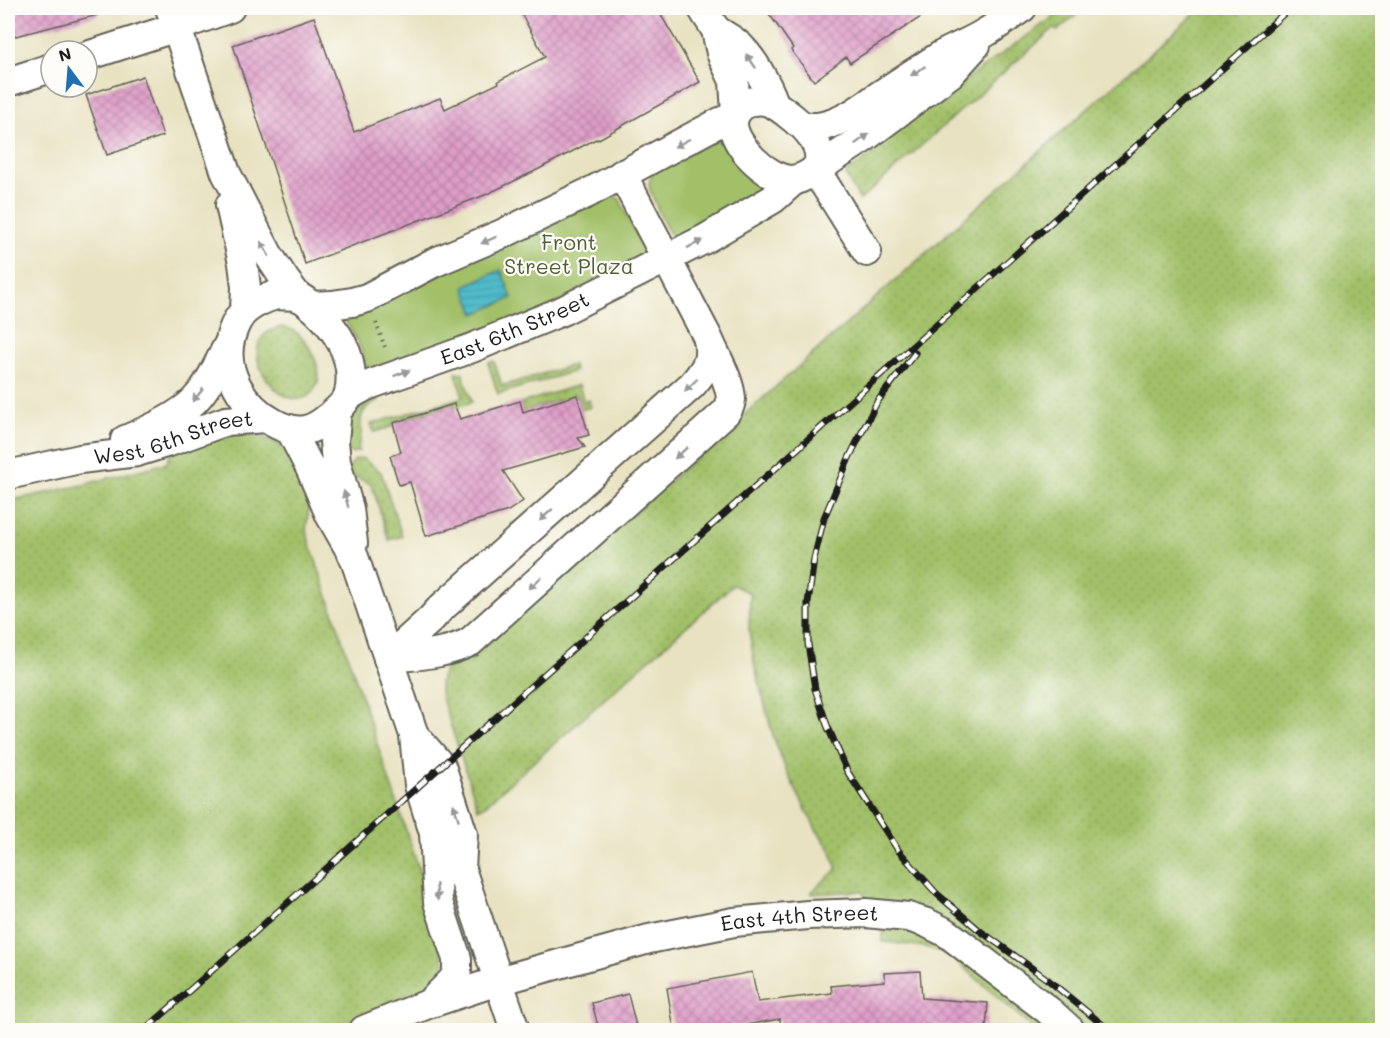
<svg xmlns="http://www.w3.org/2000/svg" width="1390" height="1038" viewBox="0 0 1390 1038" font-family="Mali,sans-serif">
	<defs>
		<pattern id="grass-dots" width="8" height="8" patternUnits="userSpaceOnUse" patternTransform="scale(1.5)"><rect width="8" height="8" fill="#a1c068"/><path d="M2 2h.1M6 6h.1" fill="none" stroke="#8aa45a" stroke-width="1.8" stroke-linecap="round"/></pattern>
		<pattern id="water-rules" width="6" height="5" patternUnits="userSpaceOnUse" patternTransform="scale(1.5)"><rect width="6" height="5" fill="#51bccc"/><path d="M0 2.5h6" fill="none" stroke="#4298a5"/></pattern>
		<pattern id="building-cross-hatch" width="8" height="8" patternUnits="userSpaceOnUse" patternTransform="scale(1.5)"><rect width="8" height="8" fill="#df9ec9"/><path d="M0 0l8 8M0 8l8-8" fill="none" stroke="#b480a2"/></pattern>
	</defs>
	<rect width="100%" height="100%" fill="#fdfcf7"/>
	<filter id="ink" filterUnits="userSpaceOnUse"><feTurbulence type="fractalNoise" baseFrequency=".0167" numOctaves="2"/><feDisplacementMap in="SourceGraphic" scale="12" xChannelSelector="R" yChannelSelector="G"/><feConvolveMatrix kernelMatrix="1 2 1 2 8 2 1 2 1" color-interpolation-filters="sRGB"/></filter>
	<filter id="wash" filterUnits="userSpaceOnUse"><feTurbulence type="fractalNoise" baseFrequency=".008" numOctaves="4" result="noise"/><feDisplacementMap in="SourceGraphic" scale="24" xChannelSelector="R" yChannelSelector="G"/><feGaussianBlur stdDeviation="1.35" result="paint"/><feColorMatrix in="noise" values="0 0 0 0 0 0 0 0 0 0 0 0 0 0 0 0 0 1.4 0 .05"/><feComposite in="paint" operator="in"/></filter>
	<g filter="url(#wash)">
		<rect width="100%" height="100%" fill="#e8e2c1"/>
		<path fill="url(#grass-dots)" stroke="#5e6e42" stroke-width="1.5" d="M1066 8H1085L1057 31 1054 28 860 200 846 176 847 172 877 151 874 145Z
			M1201 8H1382V1030H1032L1026 1022 952 957C931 945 907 945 883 942V931L862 891 812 894V891L837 869 830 849 816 829 787 773 773 736 755 667 749 630 750 593 733 585 484 806 478 809 440 692C438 660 458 667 478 652Z
			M281 327C286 328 290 328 294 331 308 339 325 372 316 387 291 431 221 341 281 327Z
			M494 361 502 386 573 365 575 371 498 394 488 363Z
			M462 372 472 402 455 407 453 404 393 423 394 426 374 432 371 424 463 397 456 373Z
			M579 385 584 402 589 400 591 407 581 410 577 395 523 412 521 403Z
			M377 395 379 400C350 411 367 430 358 446L359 451 352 453 345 450C348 423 352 408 377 395Z
			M238 432 255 434 274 442 288 451 310 499 306 531 430 902 445 967 432 984 423 990 326 1030H8V501L78 486 167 463 171 452Z
			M362 458 381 472 402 536 389 540 372 486 369 483 353 476 347 469 355 460Z"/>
		<path fill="#a1c068" stroke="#5e6e42" stroke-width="1.5" d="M719 136 771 184 676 240C663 228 657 206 650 190L649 184 652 173Z
			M613 194 620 200 646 255 541 312 370 370 367 369 359 344 344 318Z"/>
		<path fill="url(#water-rules)" stroke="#366c74" stroke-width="1.5" d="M501 270 512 298 475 314 464 286Z"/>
		<g id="blocks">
			<path fill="url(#building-cross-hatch)" d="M8 8H97L98 15 8 38Z
				M518 8H657L700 82 597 140 596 139 537 170 485 195 305 264 233 45 314 17 354 132 440 98 445 109 499 83 498 81 545 57Z
				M765 8H935L850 63 846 57 814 81 791 50 793 48Z
				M143 76 163 136 107 155 86 95Z
				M577 395 589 435 578 438 585 447 503 471 523 501 508 511 426 536 410 482 399 485 390 456 401 452 393 423 454 404 460 419 520 401 523 412Z
				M920 971 922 998 988 1003 986 1028 924 1025V1028L890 1030H781L780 1019 719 1030H674L667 988 752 972 758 1002 832 993 831 986 885 981 884 973Z
				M628 994 637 1030H599L592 1003Z"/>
		</g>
	</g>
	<g filter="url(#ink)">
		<use href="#blocks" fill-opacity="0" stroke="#636156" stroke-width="1.5"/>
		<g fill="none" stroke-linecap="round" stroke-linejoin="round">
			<defs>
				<g id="minor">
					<path d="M170 8 226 173 268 254 285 280 298 297"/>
					<path d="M702 8 716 30 721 53 734 81 736 113"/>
					<path d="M716 30C722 34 730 38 736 43 751 54 768 86 774 103"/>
					<path d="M87 56 177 27 230 8"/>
					<path d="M8 82 51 68"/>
					<path d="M803 126C816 139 830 163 807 175 802 178 796 180 790 180 768 179 732 145 733 122 734 114 738 108 746 104 765 94 779 107 794 119 797 122 801 125 805 126 811 128 817 127 823 126 846 121 864 106 883 93 901 81 921 68 940 56 956 47 973 41 988 31 1000 24 1011 15 1022 8"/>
					<path d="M230 205 243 263 246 287 245 310"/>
					<path d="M867 252 825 185 814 171 864 138 951 73 976 45"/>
					<path d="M276 295C283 296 293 295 299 297 306 300 312 307 317 311 340 333 356 360 349 393 347 402 336 411 329 417 323 422 313 429 305 430 294 432 283 428 274 423 243 406 221 371 231 336 234 326 239 315 247 309 256 302 266 298 276 295Z"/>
					<path d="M312 306 332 305 352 302 367 298 433 263 502 234 590 192 720 122 734 117"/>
					<path id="s1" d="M348 396 366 386 472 348 562 311 705 239 773 199 792 182 799 179"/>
					<path d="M337 410 334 441 336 462 349 509 353 543"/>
					<path d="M290 429 311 470 330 515 354 557 414 735 419 785 434 833 461 869 515 1030"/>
					<path d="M125 440C147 431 177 418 194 401 209 386 218 364 228 345"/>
					<path id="s2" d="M8 475 80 459 137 452 169 442 226 421 265 418"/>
					<path d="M388 658 431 619 440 609 692 385C707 368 713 358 707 336L622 174"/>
					<path d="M388 658C418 655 443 655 470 642L726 412C729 408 731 404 731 399 730 380 716 357 709 340"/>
					<path d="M414 735 441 766 463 834 461 869"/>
					<path d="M432 1001 453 980 457 971V959L438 902 434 833"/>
					<path id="s3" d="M364 1030 428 1004 498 981 649 939 734 922 808 915 866 913 908 917 927 923 947 933 1049 1011 1070 1030"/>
				</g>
			</defs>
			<use href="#minor" stroke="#636156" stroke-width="32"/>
			<path stroke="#636156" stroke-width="4" stroke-dasharray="1.5 4.5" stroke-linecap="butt" d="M376 323 386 350"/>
			<use href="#minor" stroke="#fff" stroke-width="28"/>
			<defs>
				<path id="rail" d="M915 353 877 402 849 458 824 518 814 559 808 603V644L815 689 827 725 847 771 898 850 936 893 979 930 1047 979 1109 1030
					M145 1030 1007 262 1290 8"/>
			</defs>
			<use href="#rail" stroke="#1c1c1c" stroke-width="7"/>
			<use href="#rail" stroke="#fdfcf7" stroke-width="4.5" stroke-dasharray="14" stroke-linecap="butt"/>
		</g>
		<defs><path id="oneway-solid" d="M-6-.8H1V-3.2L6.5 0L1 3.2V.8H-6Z" transform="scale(1.5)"/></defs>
		<g fill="#999">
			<use href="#oneway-solid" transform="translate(751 61) rotate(-125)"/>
			<use href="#oneway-solid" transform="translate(918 71) rotate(147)"/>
			<use href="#oneway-solid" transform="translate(862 139) rotate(-35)"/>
			<use href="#oneway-solid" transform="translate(682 143) rotate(152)"/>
			<use href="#oneway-solid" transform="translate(489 240) rotate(156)"/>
			<use href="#oneway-solid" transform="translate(695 244) rotate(-27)"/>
			<use href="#oneway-solid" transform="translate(265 249) rotate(-120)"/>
			<use href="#oneway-solid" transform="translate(402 373) rotate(-20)"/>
			<use href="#oneway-solid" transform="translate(691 385) rotate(136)"/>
			<use href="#oneway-solid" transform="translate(198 395) rotate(130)"/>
			<use href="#oneway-solid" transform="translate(681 453) rotate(138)"/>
			<use href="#oneway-solid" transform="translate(346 499) rotate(-105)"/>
			<use href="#oneway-solid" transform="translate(546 515) rotate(138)"/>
			<use href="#oneway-solid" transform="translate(535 583) rotate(138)"/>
			<use href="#oneway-solid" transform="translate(456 812) rotate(-108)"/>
			<use href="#oneway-solid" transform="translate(437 892) rotate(85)"/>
		</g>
	</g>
	<g text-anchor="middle" stroke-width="4.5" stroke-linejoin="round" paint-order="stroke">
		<g font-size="21" fill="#515e3a" stroke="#fdfcf7">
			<text x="569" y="250">Front<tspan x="569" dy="24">Street Plaza</tspan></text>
		</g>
		<g font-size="21" fill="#1c1c1c" stroke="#fdfcf7">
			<text dy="7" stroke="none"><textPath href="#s1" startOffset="180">East 6th Street</textPath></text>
			<text dy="7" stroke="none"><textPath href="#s2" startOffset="170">West 6th Street</textPath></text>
			<text dy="7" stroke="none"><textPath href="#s3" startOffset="452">East 4th Street</textPath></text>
		</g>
	</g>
	<rect width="1390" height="1038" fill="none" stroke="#fdfcf7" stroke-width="30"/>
	<g transform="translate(69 69) rotate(344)"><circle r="28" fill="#fdfcf7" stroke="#a3a29f" stroke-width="1.5"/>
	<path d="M0-4.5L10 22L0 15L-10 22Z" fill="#1f6fb2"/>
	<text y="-9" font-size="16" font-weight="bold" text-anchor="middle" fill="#1c1c1c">N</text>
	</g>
</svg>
